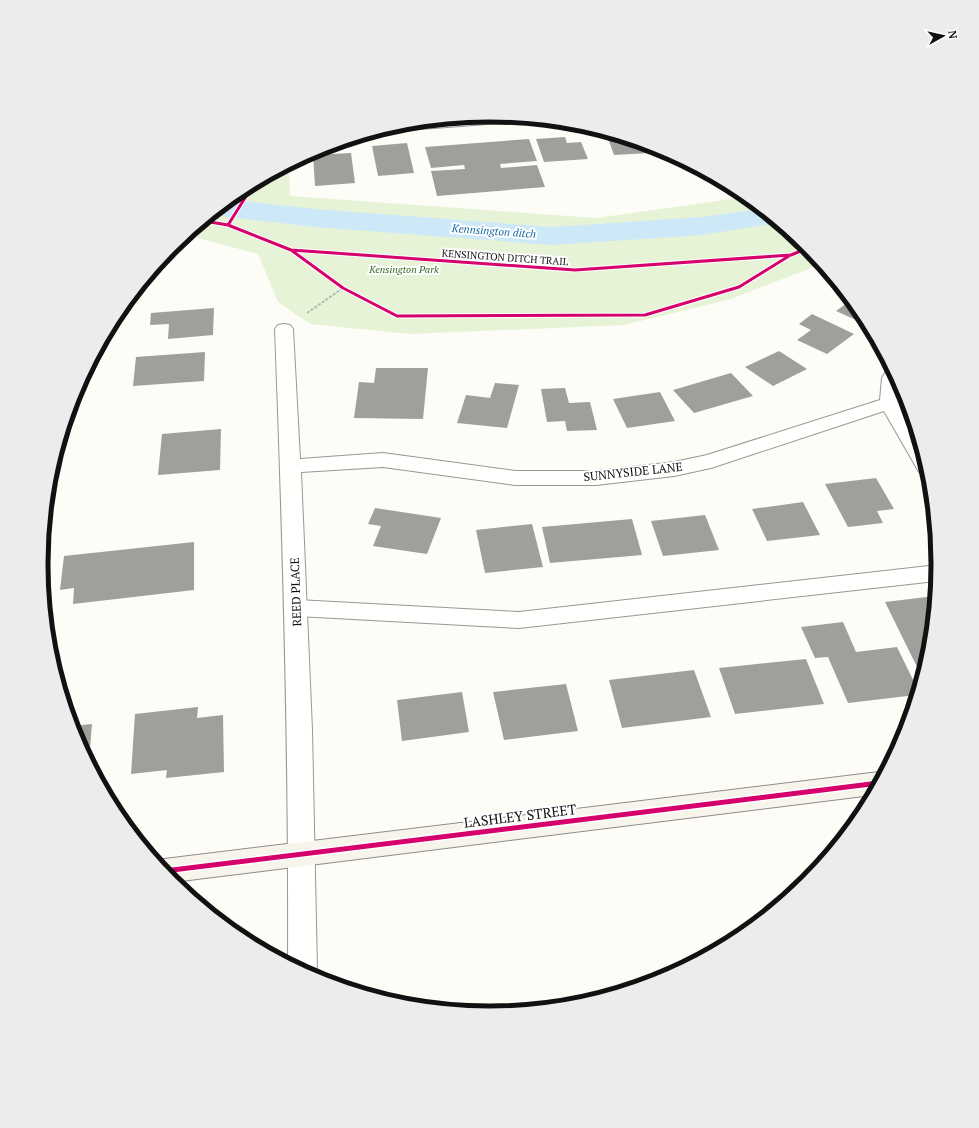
<svg xmlns="http://www.w3.org/2000/svg" width="979" height="1128" viewBox="0 0 979 1128" font-family="'PT Serif',serif">
	<rect width="100%" height="100%" fill="#fdfcf7"/>
	<path fill="#e7f3d7" d="M289 165 290 196 596 218 746 197 807 247 821 264 731 299 624 325 410 334 310 324 278 302 258 254 187 235 241 191Z"/>
	<g fill="none" stroke-linecap="round" stroke-linejoin="round">
		<path fill="#cde8f7" fill-rule="evenodd" d="M229 200 315 209 552 227 702 217 760 209 777 223 702 235 552 245 315 227 212 215Z"/>
	</g>
	<path fill="#a19f9c" d="M606 133 647 145 650 153 614 155Z
		M565 137 567 143 581 142 588 159 544 162 536 139Z
		M529 139 537 161 500 164 501 168 537 165 545 187 437 196 431 171 465 169 464 165 431 168 425 147Z
		M407 143 414 173 378 176 372 146Z
		M351 153 355 183 315 186 313 155Z
		M851 300 863 315 867 325 836 311Z
		M214 308 213 335 168 339 169 324 150 325 151 313Z
		M812 314 854 334 827 354 797 340 811 330 799 324Z
		M779 351 807 369 773 386 745 367Z
		M205 352 204 381 133 386 136 357Z
		M376 368H428L423 419 354 418 359 382 374 383Z
		M731 373 753 396 694 413 673 390Z
		M495 383 519 385 507 428 457 423 466 395 490 398Z
		M565 388 569 403 590 402 597 430 567 431 565 421 547 422 541 389Z
		M660 392 675 421 627 428 613 399Z
		M221 429 220 470 158 475 162 434Z
		M876 478 894 509 877 511 883 523 848 527 825 484Z
		M803 502 820 535 767 541 752 509Z
		M375 508 441 518 427 554 373 546 381 526 368 524Z
		M705 515 719 550 663 556 651 521Z
		M632 519 642 555 550 563 542 527Z
		M532 524 543 567 485 573 476 530Z
		M194 542V590L73 604 74 588 60 590 64 556Z
		M935 596 929 652 921 675 885 602Z
		M843 622 856 652 897 647 918 690 916 695 848 703 828 657 815 658 801 627Z
		M806 659 824 704 735 714 719 668Z
		M694 670 711 717 622 728 609 680Z
		M566 684 578 731 504 740 493 692Z
		M462 692 469 732 402 741 397 700Z
		M198 707 197 718 223 715 224 772 166 778 167 770 131 774 135 714Z
		M92 724 89 761 75 735 72 726Z"/>
	<g fill="none" stroke-linecap="round" stroke-linejoin="round">
		<defs>
			<path id="service" d="M938 565 936 581 519 628 297 616 289 614 286 608 289 602 297 600 519 612Z"/>
			<path id="minor" d="M489 116 521 119 519 121 514 122 394 131 388 128 402 124Z
				M284 324 290 325 293 329 300 459 383 453 515 471H596L674 462 707 455 880 400 882 378 887 370 891 369 900 385 899 403 916 433 928 473 919 472 884 411 711 468 674 476 596 485H515L383 467 301 472 312 730 317 970 314 976 288 962C289 751 283 540 275 329L278 325Z"/>
			<path id="secondary" d="M879 772 883 774 872 795 173 882 156 862 164 859Z"/>
		</defs>
		<use href="#service" stroke="#979795" stroke-width="2"/>
		<use href="#minor" stroke="#979795" stroke-width="2"/>
		<use href="#secondary" stroke="#8e8d8b" stroke-width="2"/>
		<path stroke="#b9b9b8" stroke-width="2" stroke-dasharray="3 1.5" stroke-linecap="butt" d="M307 313 343 288"/>
		<use href="#service" fill="#fffffe" fill-rule="evenodd"/>
		<use href="#minor" fill="#fffffe" fill-rule="evenodd"/>
		<use href="#secondary" fill="#f6f4eb" fill-rule="evenodd"/>
		<defs>
			<path id="cycleway-far2" d="M249 191 252 187 268 179 269 176"/>
			<path id="cycleway-far1" d="M204 221 228 225 291 250 575 270 791 255 808 248
				M228 225 250 190
				M291 250 343 288 397 316 645 315 739 287 789 256"/>
			<path id="cycleway" d="M164 871 879 783"/>
		</defs>
		<use href="#cycleway-far2" stroke="#fff" stroke-width="4"/>
		<use href="#cycleway-far1" stroke="#fff" stroke-width="5"/>
		<use href="#cycleway" stroke="#fff" stroke-width="8"/>
		<use href="#cycleway-far2" stroke="#d6006c" stroke-width="2.5"/>
		<use href="#cycleway-far1" stroke="#d6006c" stroke-width="3"/>
		<use href="#cycleway" stroke="#d6006c" stroke-width="5"/>
	</g>
	<g text-anchor="middle" stroke-width="4" stroke-linejoin="round" paint-order="stroke">
		<g font-size="10" fill="#111" stroke="#fff">
			<text transform="translate(505 257) rotate(4)" y="4">KENSINGTON DITCH TRAIL</text>
		</g>
		<g font-size="10" font-style="italic" fill="#2f6b1f" stroke="#fff">
			<text x="404" y="273">Kensington Park</text>
		</g>
		<g font-size="11" font-style="italic" fill="#1768a6" stroke="#fff">
			<text transform="translate(494 231) rotate(4)" y="4">Kennsington ditch</text>
		</g>
		<g font-size="12" fill="#111" stroke="#fff">
			<text transform="translate(633 472) rotate(-6)" y="4">SUNNYSIDE LANE</text>
			<text transform="translate(296 592) rotate(-92)" y="4">REED PLACE</text>
		</g>
		<g font-size="14" fill="#111" stroke="#fff">
			<text transform="translate(520 816) rotate(-7)" y="5">LASHLEY STREET</text>
		</g>
	</g>
	<path d="M0 0H979V1128H0ZM489 122H490A441 441 0 0 1 931 563V565A441 441 0 0 1 490 1006H489A441 441 0 0 1 48 565V563A441 441 0 0 1 489 122Z" fill="#ececec" fill-rule="evenodd"/>
	<path fill="none" stroke="#111" stroke-width="5" d="M489 122H490A441 441 0 0 1 931 563V565A441 441 0 0 1 490 1006H489A441 441 0 0 1 48 565V563A441 441 0 0 1 489 122Z"/>
	<g transform="translate(943 36) rotate(82)" stroke="#ffffff" stroke-width="3" paint-order="stroke">
	<path d="M0-3L7 15L0 10L-7 15Z" fill="#111111"/>
	<text y="-6" font-size="11" font-weight="bold" text-anchor="middle" fill="#111111">N</text>
	</g>
</svg>
